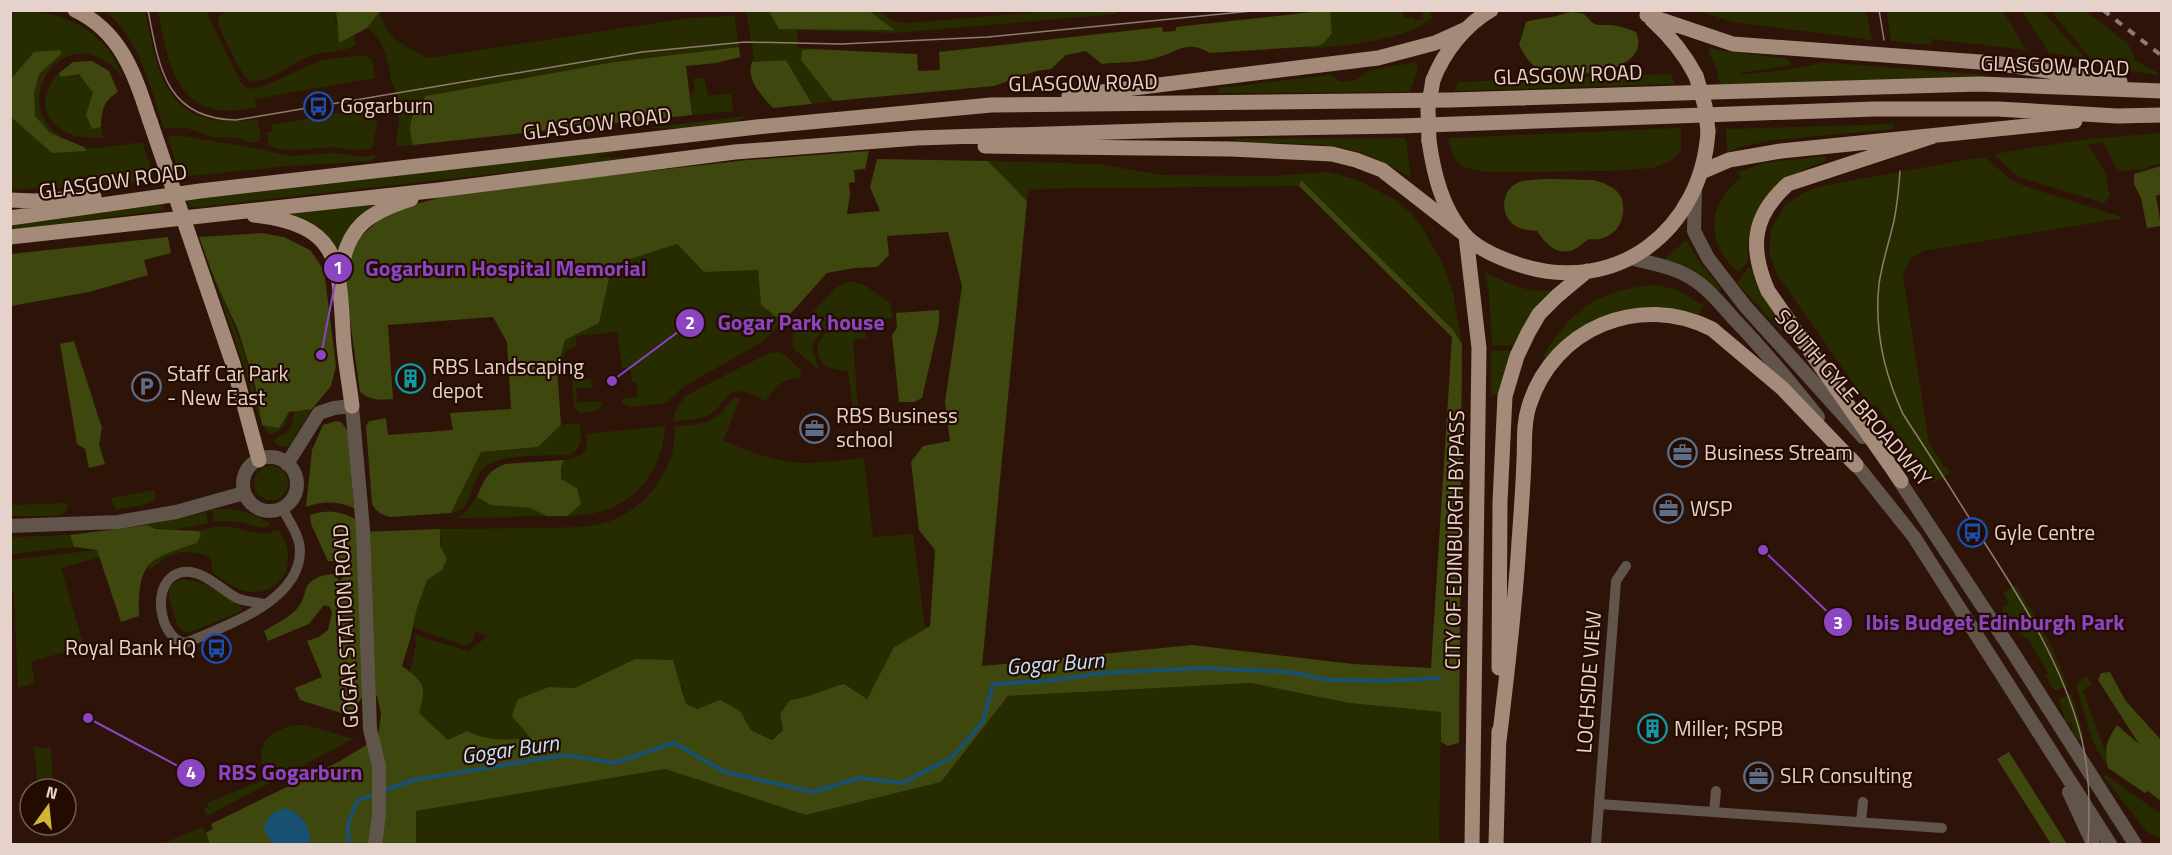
<svg xmlns="http://www.w3.org/2000/svg" width="2172" height="855" viewBox="0 0 2172 855" font-family="'Titillium Web',sans-serif">
	<rect width="100%" height="100%" fill="#2e1408"/>
	<path fill="#262c00" d="M1115 10 1116 14 895 33 798 30 797 47 812 49 802 50 801 60 833 101 812 104 786 60 752 62 754 57 746 11H879L894 22 908 23 1051 11Z
		M21 11C54 12 84 21 106 47 114 56 119 70 125 80 119 73 113 66 105 61 52 27 0 121 82 147 94 150 128 144 142 142L155 180 89 188 11 189V14Z
		M105 11H145C159 83 170 132 257 119L261 137 258 142 253 143 240 138 213 137 187 128H164C150 87 140 39 105 11Z
		M158 11H206L241 83 249 89 262 87 322 60 363 55 372 59 375 78 255 99 256 107C244 109 231 112 219 110 171 103 166 48 158 11Z
		M229 11H336L335 17 340 42 354 35 356 44C347 53 322 50 308 57 296 62 261 86 249 80 242 77 217 26 218 19 220 14 225 12 229 11Z
		M380 11C384 36 406 48 428 58L688 18 732 16 734 13 739 47 614 62 426 96 409 133 413 145 398 146 396 143 399 122 394 96 396 95 394 84H392C388 62 386 42 367 28Z
		M1321 11H1402L1405 19 1413 17 1414 20 1423 19 1422 11H1429L1433 18C1424 23 1414 30 1404 33 1370 44 1333 47 1298 49L1318 46 1330 12Z
		M1699 11H1866L1872 40 1733 22Z
		M1887 11H2003L2026 50 1932 39 1931 45 1891 41Z
		M2022 11H2042L2085 58 2049 53Z
		M2051 11H2085L2127 43 2134 54 2135 60 2158 73V75L2097 66Z
		M1711 48 1722 51 1785 58 1793 65 1740 73V75C1761 72 1804 70 1820 62L1984 75V77L1720 84 1716 67 1708 50Z
		M1417 62 1418 67 1410 92 1218 93 1220 88 1330 75 1340 82 1356 80 1367 71Z
		M59 73 62 77 79 74 93 93 92 128 101 127 103 138C92 138 80 138 70 134 41 123 38 94 59 73Z
		M1671 74 1675 84 1454 91 1458 82Z
		M704 78 708 96 731 93 733 111 692 115 690 93 695 92 693 79Z
		M373 107 377 125 372 149 352 150 336 147 290 150 276 148 269 145 267 132H272L271 125Z
		M747 116C732 129 668 129 647 128Z
		M1893 124 1894 129 1774 140 1739 147 1729 152 1727 150 1726 129Z
		M1681 128V150L1673 160 1653 168 1607 171 1487 172C1459 167 1454 166 1448 138Z
		M2161 133V163L2144 169 2118 171 2103 142 2088 145 2105 172 2110 196 2104 203 2019 177 2002 163 1994 154 2087 139Z
		M176 135 249 147 291 156 336 153 360 157 378 155 371 161 288 166 180 177 168 137Z
		M1406 138 1411 178C1391 166 1371 154 1348 149 1312 141 1273 144 1236 143V139Z
		M634 148 595 157 635 158 190 208 187 200Z
		M1825 156 1826 161C1777 177 1745 207 1748 262L1738 272C1706 245 1706 203 1741 178L1738 172 1764 163Z
		M1985 158 2012 180 2022 185 2124 218 1923 251 1910 259 1903 276 1929 443 1944 467 1946 466 1950 473 1934 483 1876 405 1870 407 1777 274 1769 253 1771 229 1785 205 1803 193 1822 186 1971 159Z
		M988 161 1097 164 1162 175 1272 176 1328 172 1358 180 1395 200 1413 215 1424 231 1443 264 1453 293 1462 344 1453 330 1301 180 1299 186 1029 189 1027 201Z
		M385 202 339 257C321 227 315 222 280 213Z
		M163 203 165 210 11 230 10 225Z
		M1686 240 1699 261 1721 289 1718 292 1692 269 1665 259Z
		M677 244 704 272 758 270 761 305 783 322 762 342 683 387 666 403 633 407 627 406 622 402V399L638 397 636 382H632L630 368H622L617 332 576 336 577 347 567 350 557 368 565 340 599 323 611 265Z
		M1750 266 1755 282 1787 329 1783 333 1737 283Z
		M1485 272C1505 282 1527 294 1550 290L1551 292 1521 333 1514 345 1492 346 1489 293Z
		M214 278C237 329 252 369 262 424L289 412C287 427 281 430 269 435 255 415 252 393 245 370 235 339 224 309 214 278Z
		M849 281 863 284 890 303 893 318C867 321 822 317 812 347L819 370 795 350 792 344 793 333 838 286Z
		M1656 285 1677 290 1704 306 1698 316 1636 311 1552 359 1543 357C1571 309 1600 289 1656 285Z
		M865 325 866 338 853 340 858 410H853L848 371C840 370 833 370 825 365 812 356 817 336 831 330 840 325 854 326 865 325Z
		M1512 350 1504 371 1499 393 1491 396V351Z
		M778 352 784 354 801 371 800 378C782 378 775 387 766 401 754 396 738 385 727 396 722 401 720 407 715 411 704 420 688 420 674 421 674 409 680 401 689 394L769 353Z
		M578 361 580 380 591 379 592 387 576 389 577 403 599 401V403H602C599 413 589 412 580 413L574 407 571 369 572 364Z
		M737 397 740 399 723 441C743 449 763 457 785 461 810 466 839 460 864 458L873 537 913 534 925 628 894 647 867 699 827 689 809 698 790 700 783 730 771 739 751 730 740 711 697 709 685 704 682 685 593 680 575 688 549 687 531 737C507 741 489 741 467 731L448 740 419 713V679L410 672 416 645 415 635 468 651 488 636 475 631 472 642 465 646 413 627 417 608 427 580 442 570 440 529C471 529 502 528 532 528 560 527 592 530 618 518 636 509 651 495 661 478 671 462 676 445 674 426 690 425 708 425 720 414 726 408 729 400 737 397Z
		M312 409 289 446 281 447 273 441 290 430 295 411Z
		M580 423C581 437 583 447 570 455 547 456 504 453 486 466 468 479 477 509 451 513L481 452 538 447 561 425Z
		M665 426C662 475 631 511 581 515 566 517 550 516 535 516 508 517 482 518 456 518 481 507 477 474 503 465 521 460 580 468 586 448 587 443 586 438 586 434Z
		M254 483a17 17 0 1 1 34 0a17 17 0 1 1-34 0Z
		M155 490V500L143 505 116 510 111 498Z
		M68 503 67 510 60 516H11V505Z
		M227 509C243 510 258 515 271 525L263 528 241 522 214 521 212 510Z
		M206 512 208 523C188 527 167 534 148 525Z
		M224 526C244 528 258 539 278 530 297 553 289 592 254 592 239 593 225 580 212 572L211 558 199 553 182 552 168 556 149 570V565L163 554 197 543 201 535 199 531 207 528Z
		M70 535 74 547 11 554V537Z
		M97 550 100 557 61 568 84 646 31 662 35 683 18 688 14 591 11 590V560Z
		M184 579 205 584 239 605 243 610 191 632 182 631C177 626 176 620 174 614 169 597 162 585 184 579Z
		M2016 585 2051 645 2068 686 2055 691 2045 675 2048 673 2028 639 2013 629 2002 611 2003 607 2009 603 2003 593Z
		M2086 676 2092 684 2083 691 2105 751 2108 768 2093 742 2076 686Z
		M1251 683 1348 703 1441 712 1439 844H416V811L665 769 806 815 941 782 1008 696Z
		M2071 694 2075 705 2084 739 2078 740 2073 732 2071 722 2066 723 2059 699Z
		M294 725H306L353 739 207 816 204 809 209 807 207 803 266 779C255 748 263 733 294 725Z
		M34 747 51 748 53 789H38Z
		M2106 775 2161 814V839L2146 831 2104 777Z
		M203 827 210 844H162Z"/>
	<path fill="#3e470e" d="M336 11V10L380 11 367 28 339 43Z
		M769 11H869L894 30 779 29Z
		M1321 11 1330 12 1332 33 1324 43 1318 46 1210 53C1185 39 1179 52 1156 58 1139 63 1119 62 1102 64L1086 51 1066 55 1051 69 1036 71 994 86 833 101 801 60 802 50 812 49 917 54 918 71 940 70 939 52 1162 27 1163 32 1176 31V27Z
		M1571 12 1584 14C1596 27 1594 25 1610 25 1619 25 1628 29 1636 32 1655 76 1554 82 1533 65 1527 60 1523 52 1519 45L1526 22C1535 19 1542 19 1551 17 1558 16 1564 13 1571 12Z
		M739 47 740 57 716 63 686 66 692 115 413 145C406 125 412 112 426 96L614 62Z
		M60 50 61 54 39 74 34 93 35 116 50 133 84 147 86 151 52 153 11 117V79L34 52Z
		M786 60 812 104 773 108C762 96 745 79 752 62Z
		M92 61 109 71 118 92C103 102 102 108 101 127L92 129 86 115 93 93 79 74 61 77 59 73 73 62Z
		M869 151 865 169 854 170 855 182 849 183 850 195 847 214 880 211 870 187 877 159 988 161 1027 201 982 666 1192 645 1353 664 1431 668 1452 337 1299 186 1301 180 1453 330 1462 344 1459 743 1448 746 1441 742V712L1349 703 1251 683 1008 696 941 782 806 815 665 769 416 811V844H210L206 833 213 829 211 824 340 761 378 738 381 713 377 696 365 691 355 710 341 713 300 700 295 688 322 677 307 641 319 637 328 630 332 613 330 607 324 605 309 624 268 641 264 631C275 624 291 617 299 606 303 601 304 595 306 589 309 579 324 574 334 574L339 581 346 575V565L343 562 328 561 311 524 310 515C331 509 338 511 358 520L359 532 440 529V546L447 559 442 570 427 580 417 608 410 640 402 666C424 682 427 686 419 713L448 740 467 731C488 741 507 741 530 737L512 716 518 699 549 687 575 688 635 659 673 660 686 704 697 709 720 700 740 711 751 730 772 740 783 730 780 714 790 700C811 697 824 689 844 684L867 699 894 647 930 626 935 550 919 530 911 462 923 446 950 441 945 402 962 286 948 232 887 236 889 255 877 267 855 268 827 273 783 322 761 305 758 270 704 272 677 244 612 265 599 323 565 340 557 368 561 425 538 447 481 452 451 513 390 517C381 515 377 512 372 504L366 426 369 421 386 418 388 435 453 430 450 413 511 409 507 342 493 317 388 325 393 399C379 400 371 401 360 392L344 277 349 247 389 211 443 197 595 177 748 160Z
		M2161 166V194L2156 196 2161 226 2147 228 2141 198 2134 184V174Z
		M1594 180C1604 183 1616 187 1621 197 1622 198 1623 203 1623 206 1625 226 1610 242 1589 239 1584 242 1578 248 1573 250 1556 256 1545 243 1537 231 1529 230 1522 230 1514 225 1498 213 1502 185 1523 181 1541 177 1574 180 1594 180Z
		M262 233 284 237 310 250 324 270 336 366 331 386 312 409 289 412 279 428 262 425 255 385 238 330 214 278 199 237Z
		M168 237 171 253 144 260 148 275 89 292 11 306V254Z
		M939 310V324L922 398 914 402H899L892 335 897 328 896 313Z
		M74 341 102 428 99 444 105 464 89 468 85 449 77 444 60 344Z
		M336 421 341 422 348 431 354 508C337 501 323 501 306 507L312 450 323 425Z
		M564 460 561 467V479L577 488 581 504 567 516H547L530 508 491 505 477 497C485 479 486 472 505 464Z
		M148 525 156 529 199 531 201 535 197 543C149 559 138 560 139 616L121 622 97 550 74 547 70 535Z
		M2110 672 2125 700 2161 740V801L2148 791 2145 793 2108 768C2104 748 2106 742 2117 725L2139 744 2098 680 2101 673Z
		M2009 752 2067 844H2051L1997 759Z"/>
	<path fill="#185071" d="M285 808C300 812 313 828 309 844H273L264 830C266 816 272 813 285 808Z"/>
	<g fill="none" stroke-linecap="round" stroke-linejoin="round">
		<path stroke="#185071" stroke-width="4" d="M383 791 414 780 565 755 614 763 674 743 725 772 813 792 859 778 903 783 952 757 983 722 993 684 1047 681 1103 673 1204 668 1289 672 1328 680 1383 681 1440 678
			M349 844 348 824 358 800 376 794"/>
		<path stroke="#60544b" stroke-width="10" d="M1626 566 1616 581 1599 804 1942 828
			M265 604C256 602 246 602 237 598 221 590 203 569 183 572 148 578 159 641 186 643 224 626 300 602 300 551 300 536 289 521 282 508
			M1714 812 1716 791
			M1861 822 1863 802
			M1596 844 1599 804"/>
		<path stroke="#60544b" stroke-width="14" d="M1695 189 1694 231 1708 258 1745 306 1863 437
			M1629 258C1646 262 1666 265 1682 273 1703 282 1719 302 1734 319 1764 350 1791 383 1818 417
			M243 484a27 27 0 1 1 54 0a27 27 0 1 1-54 0Z
			M1851 458 1914 537 2110 844
			M287 464 319 413 334 408 352 406 363 529 370 729 379 766V815L375 844
			M1895 474 2012 651 2135 844
			M10 526 118 522 176 512 244 493
			M2069 792 2093 844"/>
		<path stroke="#a48b79" stroke-width="15" d="M75 10C122 32 135 76 150 121
			M1647 15 1733 44 1994 63 2120 82
			M1652 20C1671 37 1684 53 1696 76
			M1433 80C1444 52 1465 25 1491 10
			M1069 96 1378 58 1435 43 1466 29
			M1429 141C1434 175 1442 208 1464 234 1476 248 1502 259 1520 265 1617 296 1702 230 1708 131
			M985 146 1231 149 1332 154 1356 160 1382 170 1463 233
			M1701 172 1729 160 1781 151 2075 121
			M10 200 34 201 94 197
			M254 215C338 225 339 258 343 332 344 357 349 381 352 406
			M10 218 200 191 757 127 991 105 1450 100 1979 84 2162 91
			M1466 236 1479 348 1472 844
			M10 237 439 190 735 152 917 138 1175 130 1399 126 1874 109H1998L2117 116 2162 115
			M341 273C346 227 369 212 411 199
			M204 279 233 364 259 460
			M1901 481 1768 291C1749 248 1752 216 1788 184L1934 136
			M1499 668 1500 502 1505 396 1517 356 1528 333 1539 314 1557 296 1587 271
			M1499 741C1507 675 1515 609 1519 542 1521 515 1523 488 1524 460 1525 442 1523 424 1529 406 1553 328 1640 292 1712 329L1782 388 1856 465
			M1496 844 1499 731"/>
		<path stroke="#917b71" stroke-width="1.5" d="M148 10C159 68 166 119 236 120L642 52 745 42 841 44 988 37 1262 10
			M1879 10 1884 40
			M1900 171C1899 188 1897 205 1894 221 1889 242 1882 263 1879 284 1874 330 1884 373 1903 414 1931 457 1959 501 1986 545 2024 604 2063 667 2081 736 2090 772 2090 808 2088 844"/>
		<path stroke="#917b71" stroke-width="4" stroke-dasharray="8 8" stroke-linecap="butt" d="M2103 10 2162 56"/>
		<path stroke="#a48b79" stroke-width="15" d="M1696 76 1705 106 1708 131
			M150 121 204 279
			M1429 141 1428 109 1433 80"/>
	</g>
	<defs>
		<symbol id="bus-ring" viewBox="-11 -11 22 22"><circle r="9.5" fill="#240b02" stroke="#1a4fb4" stroke-width="1.5"/><path d="M-5-6H5V4H4V6H2V4H-2V6H-4V4H-5ZM-3.5-4V0h7V-4ZM-3.5 1.2v1.5H-2V1.2ZM2 1.2v1.5H3.5V1.2Z" fill="#1a4fb4"/></symbol>
		<symbol id="building-ring" viewBox="-11 -11 22 22"><circle r="9.5" fill="#240b02" stroke="#0f9aa8" stroke-width="1.5"/><path d="M-4-6H4V6H1V3H-1V6H-4ZM-2.5-4.3h1.7v1.8h-1.7ZM.8-4.3h1.7v1.8H.8ZM-2.5-1h1.7V.8h-1.7ZM.8-1h1.7V.8H.8Z" fill="#0f9aa8"/></symbol>
		<symbol id="parking-ring" viewBox="-11 -11 22 22"><circle r="9.5" fill="#240b02" stroke="#5c6f8a" stroke-width="1.5"/><path d="M-3.5-5.5H1a3.5 3.5 0 0 1 0 7H-1V5.5H-3.5ZM-1-3.4V-.6H.8a1.4 1.4 0 0 0 0-2.8Z" fill="#5c6f8a"/></symbol>
		<symbol id="office-ring" viewBox="-11 -11 22 22"><circle r="9.5" fill="#240b02" stroke="#5c6f8a" stroke-width="1.5"/><path d="M-6-3h4V-5.5h4V-3h4V5H-6ZM-1-4.5V-3h2v-1.5ZM-6 0V1H6V0Z" fill="#5c6f8a"/></symbol>
	</defs>
	<g fill-rule="evenodd">
		<use href="#bus-ring" x="302" y="90" width="33" height="33"/>
		<use href="#building-ring" x="394" y="362" width="33" height="33"/>
		<use href="#parking-ring" x="130" y="370" width="33" height="33"/>
		<use href="#office-ring" x="798" y="412" width="33" height="33"/>
		<use href="#office-ring" x="1666" y="436" width="33" height="33"/>
		<use href="#office-ring" x="1652" y="492" width="33" height="33"/>
		<use href="#bus-ring" x="1956" y="516" width="33" height="33"/>
		<use href="#bus-ring" x="200" y="632" width="33" height="33"/>
		<use href="#building-ring" x="1636" y="712" width="33" height="33"/>
		<use href="#office-ring" x="1742" y="760" width="33" height="33"/>
	</g>
	<g text-anchor="middle" stroke-width="4.5" stroke-linejoin="round" paint-order="stroke">
		<g font-size="21" fill="#e5d2ca" stroke="#240b02">
			<text transform="translate(2055 66) rotate(2)" y="7">GLASGOW ROAD</text>
			<text transform="translate(1568 75) rotate(-2)" y="7">GLASGOW ROAD</text>
			<text transform="translate(1083 83) rotate(-1)" y="7">GLASGOW ROAD</text>
			<text transform="translate(597 124) rotate(-7)" y="7">GLASGOW ROAD</text>
			<text transform="translate(113 182) rotate(-8)" y="7">GLASGOW ROAD</text>
			<text transform="translate(1853 398) rotate(49)" y="7">SOUTH GYLE BROADWAY</text>
			<text transform="translate(1455 540) rotate(-89)" y="7">CITY OF EDINBURGH BYPASS</text>
			<text transform="translate(346 626) rotate(-93)" y="7">GOGAR STATION ROAD</text>
			<text transform="translate(1589 682) rotate(-86)" y="7">LOCHSIDE VIEW</text>
		</g>
		<g font-size="21" fill="#e5d2ca" stroke="#240b02" text-anchor="start">
			<text x="340" y="113">Gogarburn</text>
			<text x="432" y="374">RBS Landscaping<tspan x="432" dy="24">depot</tspan></text>
			<text x="167" y="381">Staff Car Park<tspan x="167" dy="24">- New East</tspan></text>
			<text x="836" y="423">RBS Business<tspan x="836" dy="24">school</tspan></text>
			<text x="1704" y="460">Business Stream</text>
			<text x="1690" y="516">WSP</text>
			<text x="1994" y="540">Gyle Centre</text>
			<text x="196" y="655" text-anchor="end">Royal Bank HQ</text>
			<text x="1674" y="736">Miller; RSPB</text>
			<text x="1780" y="783">SLR Consulting</text>
		</g>
		<g font-size="22" font-style="italic" fill="#c2e5ff" stroke="#240b02">
			<text transform="translate(1055 663) rotate(-4)" y="8">Gogar Burn</text>
			<text transform="translate(510 749) rotate(-8)" y="8">Gogar Burn</text>
		</g>
	</g>
	<path fill="none" stroke="#8b45c1" stroke-width="2" d="M321 355L338 268M612 381L690 323M1763 550L1838 622M88 718L191 773"/>
	<g fill="#8b45c1" stroke="#240b02" stroke-width="2">
		<circle cx="321" cy="355" r="6"/>
		<circle cx="612" cy="381" r="6"/>
		<circle cx="1763" cy="550" r="6"/>
		<circle cx="88" cy="718" r="6"/>
		<circle cx="338" cy="268" r="15"/>
		<circle cx="690" cy="323" r="15"/>
		<circle cx="1838" cy="622" r="15"/>
		<circle cx="191" cy="773" r="15"/>
	</g>
	<g font-size="18" text-anchor="middle" font-weight="bold" fill="#fff">
		<text x="338" y="274">1</text>
		<text x="690" y="329">2</text>
		<text x="1838" y="629">3</text>
		<text x="191" y="779">4</text>
	</g>
	<g font-size="22" text-anchor="middle" font-weight="bold" fill="#8b45c1" stroke="#240b02" stroke-width="4.5" stroke-linejoin="round" paint-order="stroke">
		<text x="506" y="276">Gogarburn Hospital Memorial</text>
		<text x="801" y="330">Gogar Park house</text>
		<text x="1995" y="630">Ibis Budget Edinburgh Park</text>
		<text x="290" y="780">RBS Gogarburn</text>
	</g>
	<rect width="2172" height="855" fill="none" stroke="#e5d2ca" stroke-width="24"/>
	<g transform="translate(48 807) rotate(15)"><circle r="28" fill="#240b02" stroke="#715b52" stroke-width="1.5"/>
	<path d="M0-4.5L10 22L0 15L-10 22Z" fill="#d0b836"/>
	<text y="-9" font-size="16" font-weight="bold" text-anchor="middle" fill="#e5d2ca">N</text>
	</g>
</svg>
